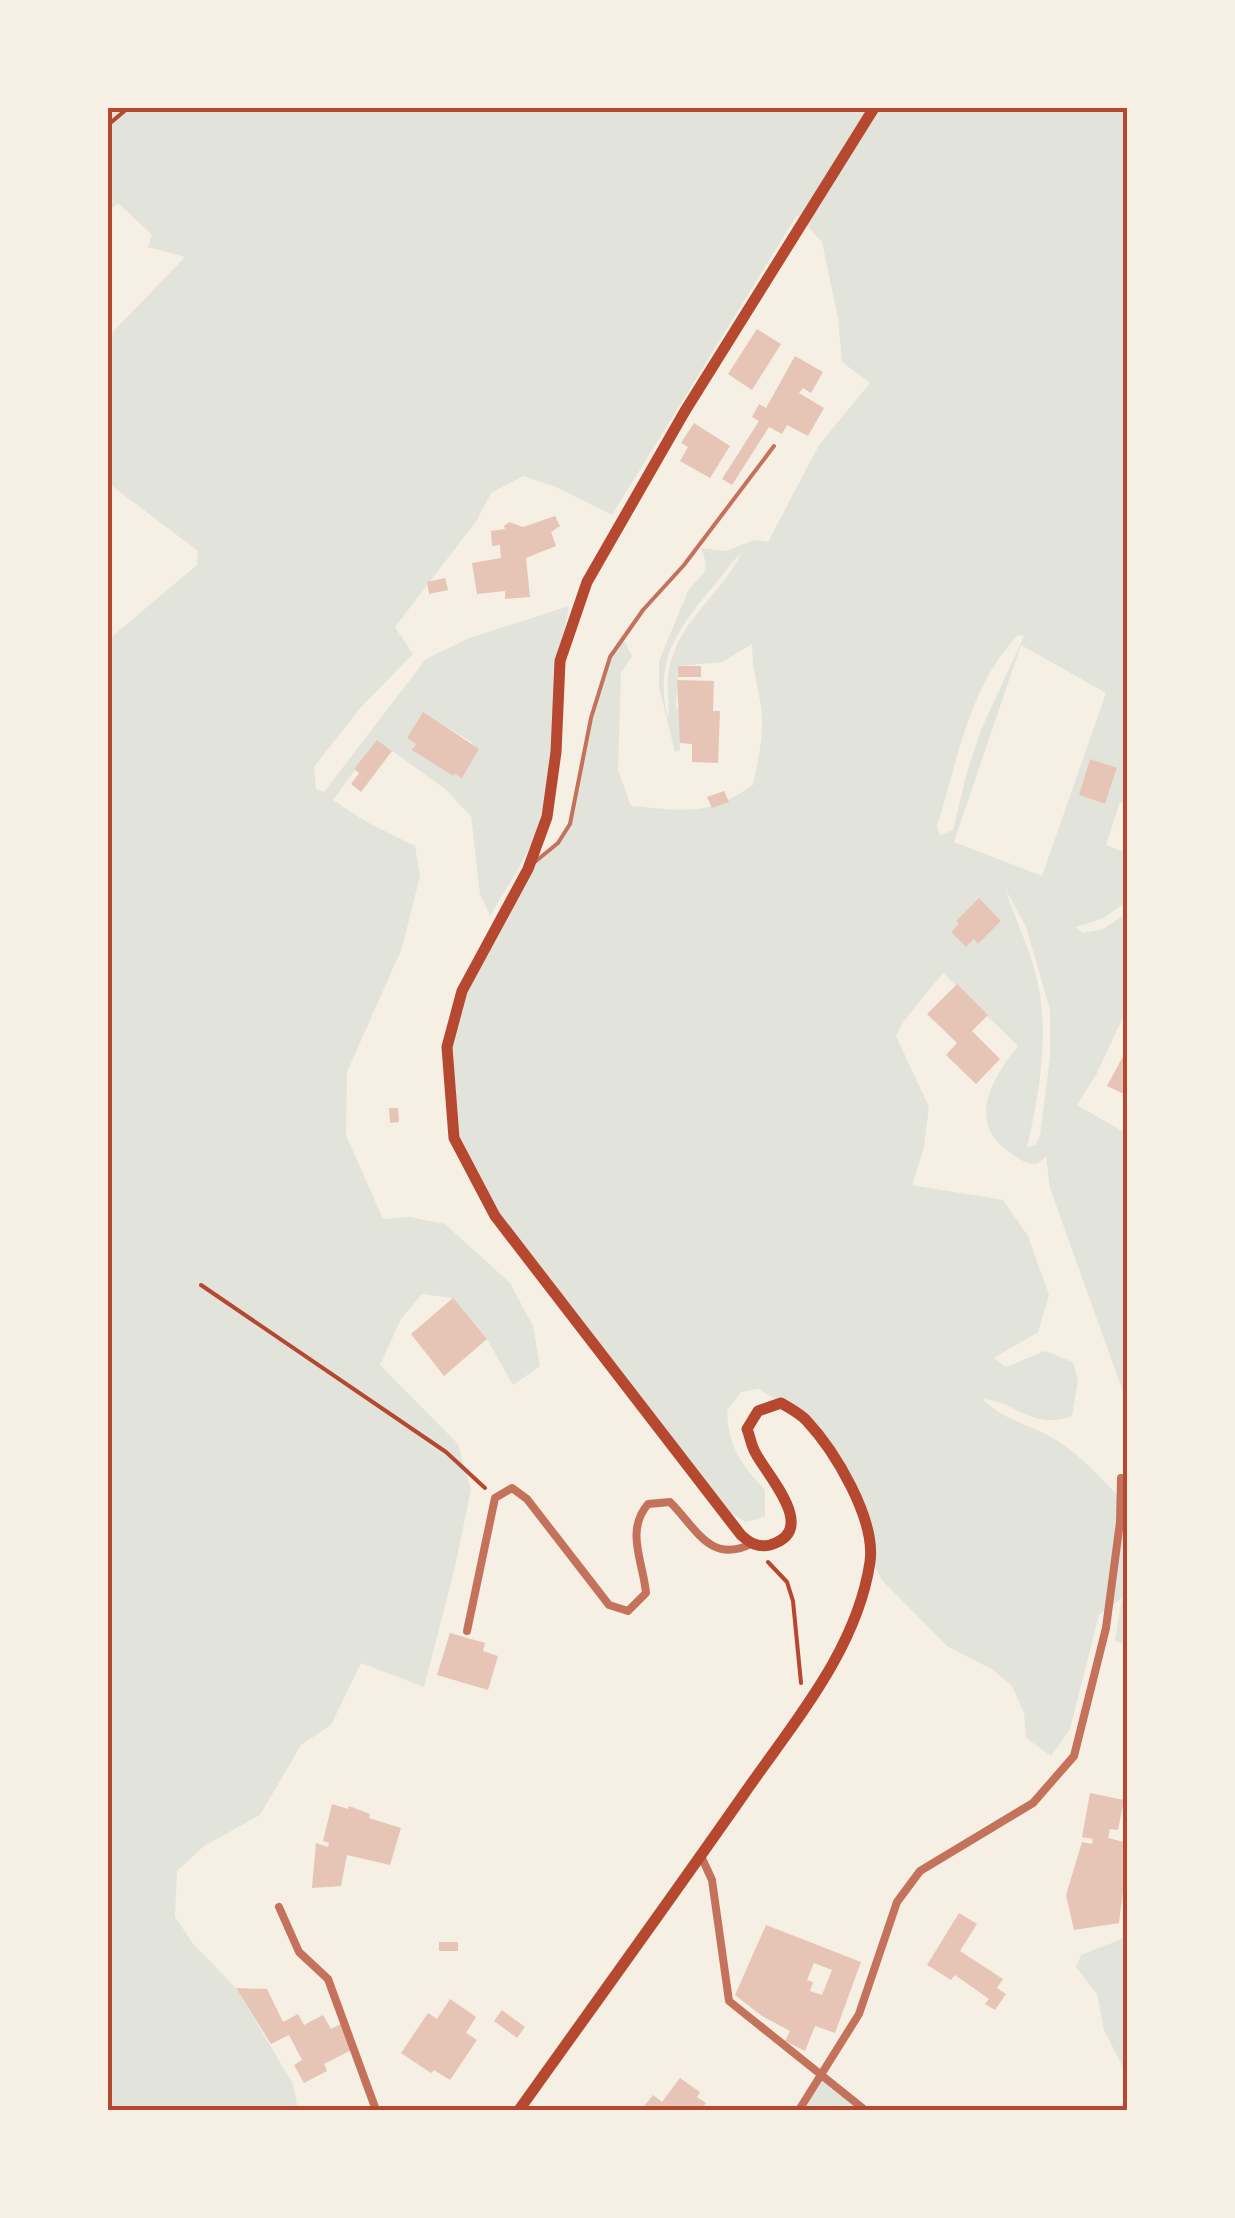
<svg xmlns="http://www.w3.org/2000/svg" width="1235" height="2218" viewBox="0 0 1235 2218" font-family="Mulish,sans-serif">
	<rect width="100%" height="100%" fill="#f6efe4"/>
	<path fill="#e2e4dc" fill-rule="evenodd" d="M120 108H1127L1128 804 1120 802 1106 845 1127 853V901L1104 918 1076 927 1083 933 1103 929 1127 913V1009L1096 1075 1077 1105 1127 1134V1403L1050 1188 1046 1157 1037 1164C1024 1164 1018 1158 1008 1151 966 1121 993 1077 1018 1046L943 973 904 1021 896 1036 929 1107 924 1148 912 1185 1003 1200 1028 1236 1049 1295 1038 1332 994 1358 1006 1367 1045 1351 1073 1362 1078 1380 1072 1416C1031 1431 1017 1401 982 1399 1009 1423 1023 1421 1051 1437 1080 1453 1105 1482 1127 1506V1646L1115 1640 1122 1598 1099 1615 1070 1729 1051 1756 1026 1738 1024 1713 1012 1686 993 1670 947 1646 882 1580 871 1559 867 1521 804 1418 759 1389 741 1392 727 1411C729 1448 740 1463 765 1490V1517L746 1522 720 1507 495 1216 454 1138 447 1047 462 991 528 869 558 843 570 824 591 718 610 657 623 638 632 656 621 673 618 770 631 806C684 810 706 818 753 785 758 760 765 732 761 706 757 684 752 666 752 644L722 662 678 666 676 708 681 709 680 750 675 752 659 687V661L689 589 704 573 706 563 701 548 726 551 754 540 768 542 819 445 870 383 842 362 838 318 822 242 797 215 612 515 556 487 523 476 491 493 477 520 395 627 413 654 361 707 314 767 316 789 324 792 426 659 467 639 569 606C555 672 561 741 545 806 535 846 511 880 490 916L480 894 471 816 444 788 377 740 333 800 365 821 415 846 420 876 402 948 347 1072 346 1135 383 1219 410 1217 445 1224 510 1283 533 1326 540 1366 513 1385 487 1339 452 1298 422 1294 401 1319 380 1365 458 1444 471 1490 454 1571 424 1687 361 1663 331 1725 301 1745 260 1815 204 1846 177 1871 175 1917 194 1945 236 1988 293 2084 298 2110H108V640L197 565 198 551 108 483V337L185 257 148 247 152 235 118 203 108 212V114ZM741 554C721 594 681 619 670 665 665 684 670 701 668 719 653 658 679 628 715 584 724 574 731 561 741 554ZM1018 635 1024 636 981 730 967 772 953 830 940 835 937 826C958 760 969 686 1018 635ZM1021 645 1106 693 1042 876 954 842ZM423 713 473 743 453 776 413 750 416 744 407 738ZM1090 759 1117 769 1105 804 1079 795ZM1006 890 1026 927 1050 1010V1057L1040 1135 1036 1144 1027 1148C1039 1093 1050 1036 1037 979 1030 948 1015 920 1006 890ZM979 899 1001 921 979 943 956 921Z
		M1127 1937H1128L1127 2075 1104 2030 1097 1994 1076 1967 1081 1955Z
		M821 2077 865 2110H796Z"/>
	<path fill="#e6c5b7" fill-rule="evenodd" d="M757 329 781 344 752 390 728 374Z
		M795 356 823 372 811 393 803 388 799 393 824 408 808 436 787 425 782 434 769 427 732 485 722 479 759 421 752 417 759 404 766 408Z
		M694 423 730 446 710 478 680 461 688 447 681 443Z
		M555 516 560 526 551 532 556 546 526 558 530 597 505 599V591L477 594 472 563 501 558 500 545 492 546 491 531 505 529 504 526 509 522 523 527Z
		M445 578 448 590 429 594 427 582Z
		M678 666H701V677H678Z
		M677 680 714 681 713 711H720L718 763 692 762V744L680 743Z
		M423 712 479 749 462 778 455 774 453 776 412 750 416 744 407 738Z
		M377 740 392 751 361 792 351 784 359 773 354 769Z
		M1090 759 1117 768 1105 804 1079 795Z
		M724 791 729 802 712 808 707 797Z
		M979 898 1001 921 978 944 974 939 966 947 951 932 959 924 956 921Z
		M957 984 988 1015 972 1031 1000 1059 976 1084 946 1055 957 1043 927 1014Z
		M1128 1047V1096L1107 1086Z
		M389 1108H398L399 1122 390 1123Z
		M453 1298 487 1339 444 1376 411 1334Z
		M450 1633 485 1643 483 1651 498 1656 488 1690 437 1675Z
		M1090 1793 1124 1800 1118 1830 1110 1829 1108 1838 1128 1843V1851L1119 1923 1074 1930 1066 1895 1082 1842 1092 1844 1093 1839 1082 1837Z
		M332 1804 348 1809 349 1806 370 1814 369 1818 401 1828 390 1865 347 1855 341 1886 312 1888 316 1843 328 1847 329 1843 323 1841Z
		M959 1913 977 1924 960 1951 1003 1979 997 1988 1006 1994 995 2010 985 2004 989 1999 955 1975 951 1980 927 1965Z
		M766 1925 861 1962 835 2033 815 2026 805 2051 785 2041 790 2031 762 2016 735 1995ZM814 1963 832 1970 822 1995 810 1991 813 1982 807 1980Z
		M439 1942H458V1951H439Z
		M236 1988 267 1989 283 2022 298 2014 304 2025 323 2015 331 2029 344 2022 357 2047 324 2064 327 2071 304 2083 294 2065 302 2060 289 2035 271 2044Z
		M450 1999 476 2017 466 2033 477 2040 450 2080 434 2070 431 2073 401 2053 428 2013 437 2019Z
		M502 2010 525 2027 517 2038 494 2021Z
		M680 2078 700 2092 697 2097 706 2103 701 2110H641L653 2095 662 2102Z"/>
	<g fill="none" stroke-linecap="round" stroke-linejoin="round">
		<path stroke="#b5482f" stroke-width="4" d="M108 125 128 108
			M201 1285 446 1452 485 1488
			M768 1562 787 1582 793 1601 801 1683"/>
		<path stroke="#c5725c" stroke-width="4" d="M536 861 558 843 570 824 591 718 610 657 643 610 684 565 774 446"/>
		<path stroke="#c5725c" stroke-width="8" d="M467 1631 495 1498 512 1488 527 1499 609 1605 628 1611 646 1593C643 1561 625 1531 648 1504L670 1502C697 1529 710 1564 751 1544
			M701 1856 712 1880 729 2001 865 2110
			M279 1907 299 1952 328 1979 376 2110
			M799 2110 859 2014 897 1902 920 1871 1033 1803 1074 1756 1106 1628 1120 1522 1121 1478"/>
		<path stroke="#b5482f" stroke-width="11" d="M519 2110C594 2005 670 1900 744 1794 793 1723 857 1650 870 1562 876 1519 835 1451 806 1420 799 1413 789 1408 781 1403L758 1411 747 1429C750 1436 751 1445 755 1452 767 1476 820 1530 770 1545 758 1548 750 1543 741 1535L495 1216 454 1138 447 1047 462 991 528 869 547 817 556 752 560 661 587 582 685 411 874 108"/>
	</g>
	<rect width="1235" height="2218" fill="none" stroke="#f6efe4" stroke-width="220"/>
	<rect x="110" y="110" width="1015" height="1998" fill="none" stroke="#b5482f" stroke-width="4"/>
</svg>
